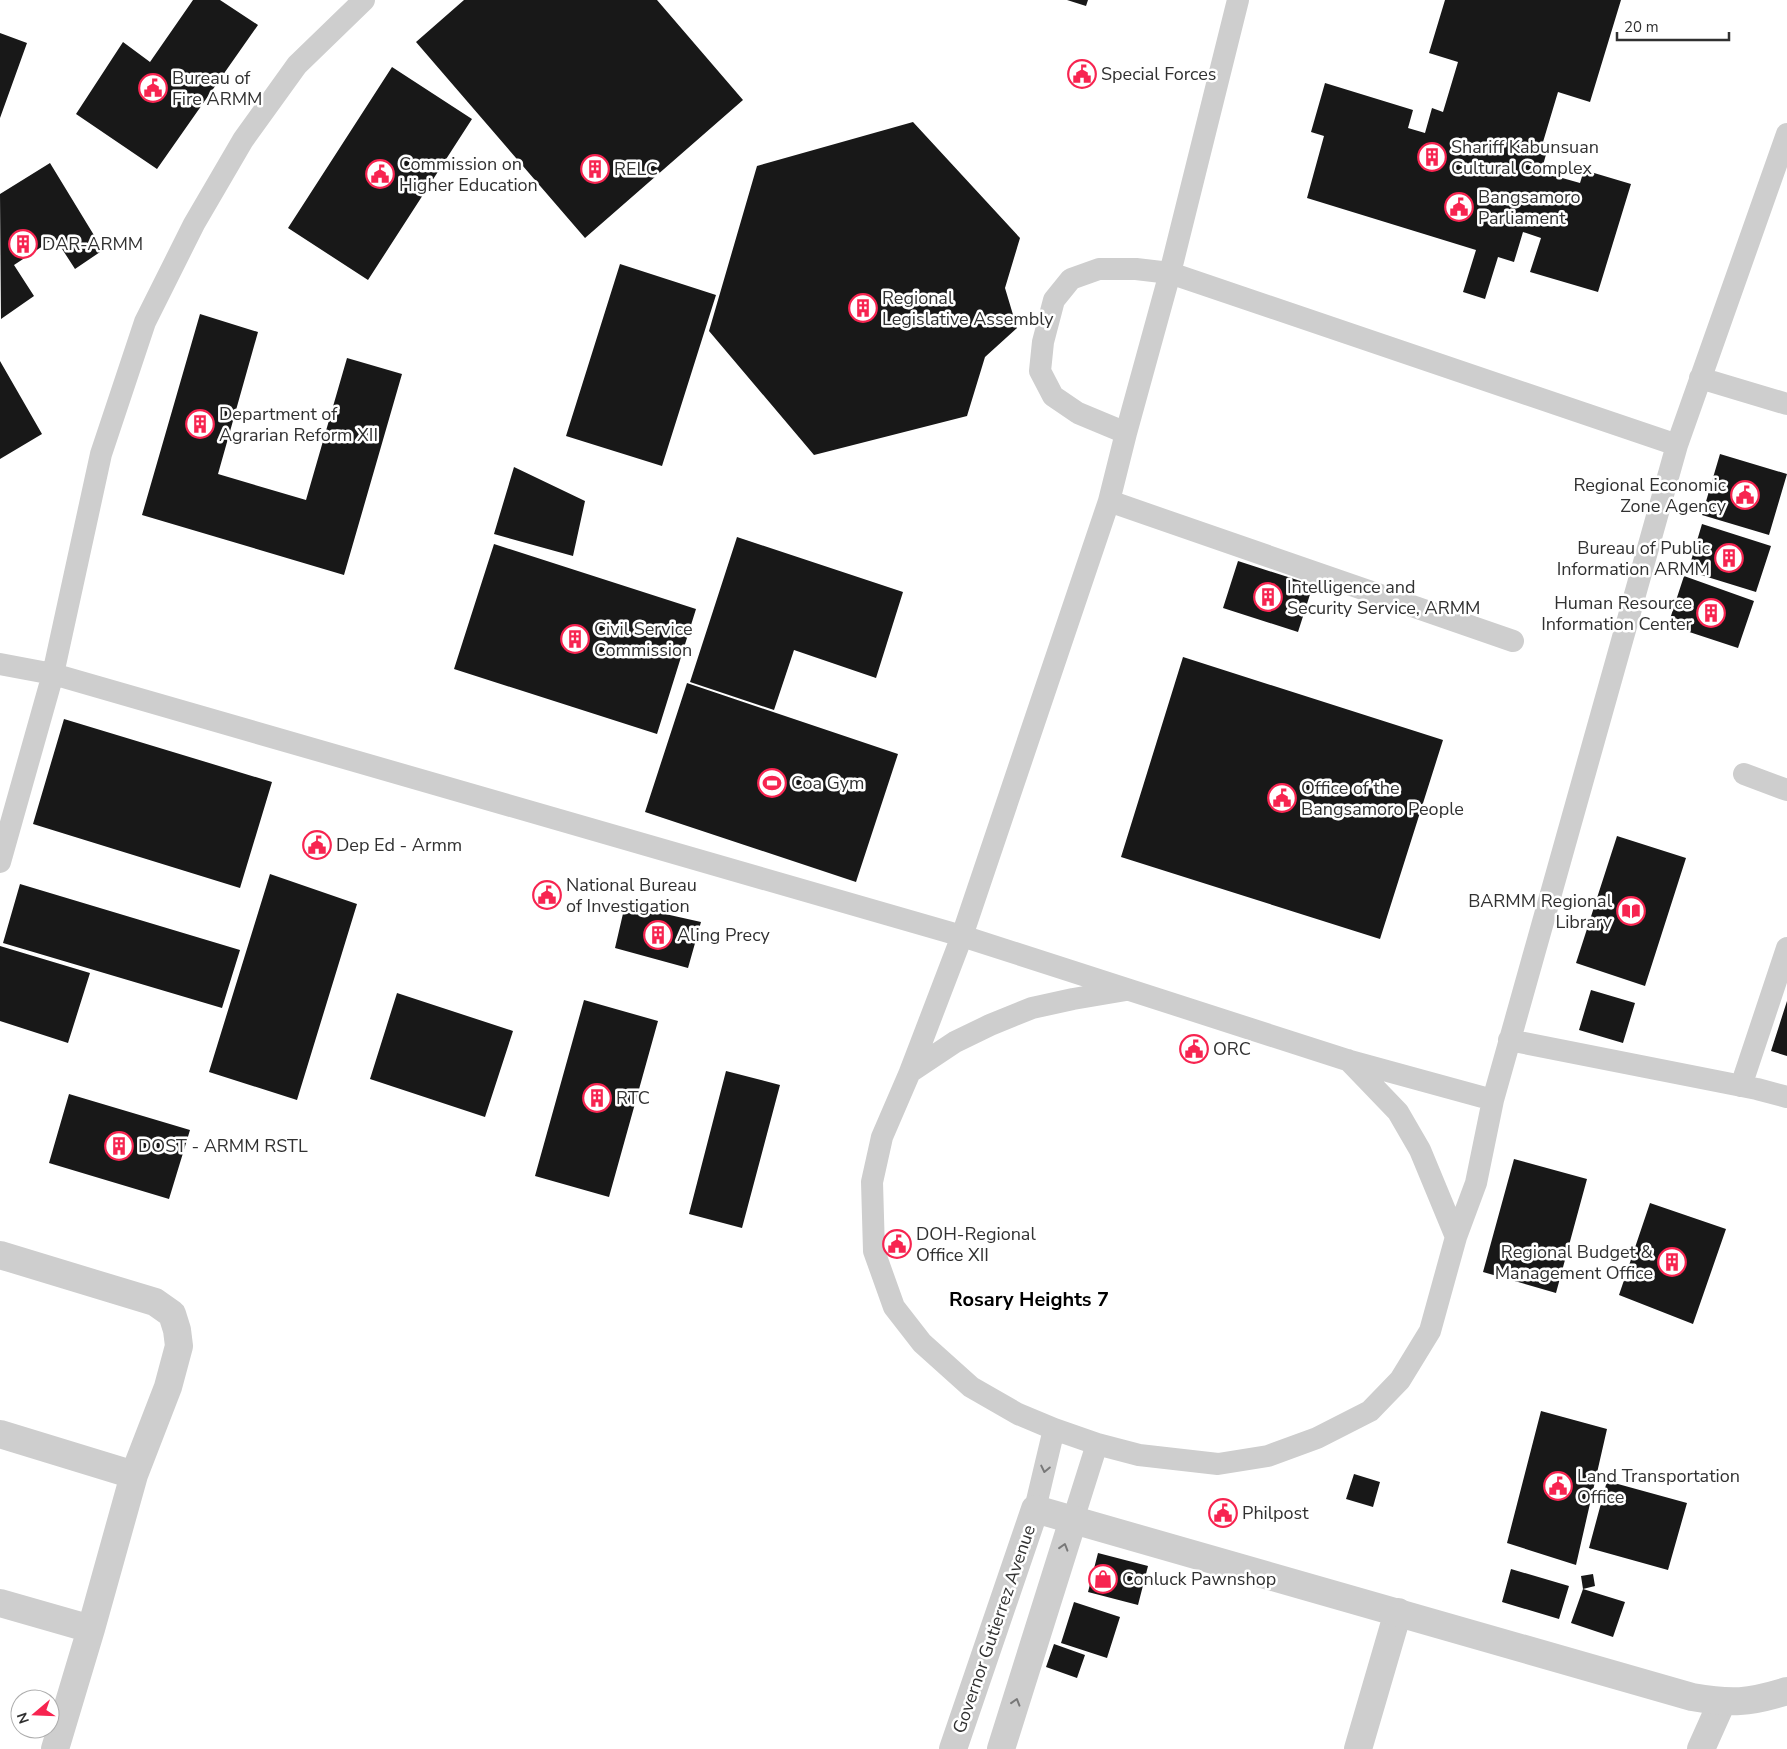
<svg xmlns="http://www.w3.org/2000/svg" width="1787" height="1749" viewBox="0 0 1787 1749" font-family="'Nunito Sans',sans-serif">
	<rect width="100%" height="100%" fill="#fff"/>
	<path fill="#181818" d="M193 0H220L258 25 157 169 76 114 123 42 150 62Z
		M464 0H657L743 100 585 238 416 42Z
		M1067 0H1088L1086 6Z
		M1445 0H1621L1590 102 1558 92 1543 142 1549 144 1541 172 1580 183 1584 170 1631 184 1598 292 1530 272 1541 238 1523 232 1514 262 1498 257 1485 299 1463 292 1476 250 1307 198 1324 136 1311 132 1325 83 1413 110 1408 128 1425 133 1432 108 1443 112 1458 62 1429 53Z
		M0 33 27 43 0 118Z
		M392 67 472 119 368 280 288 228Z
		M913 122 1020 238 1005 288 1017 328 985 357 967 416 814 455 709 331 757 166Z
		M50 163 103 250 75 269 55 238 14 265 34 296 1 319 0 194Z
		M620 264 716 295 662 466 566 436Z
		M200 314 258 332 218 474 306 500 347 358 402 374 344 575 142 515Z
		M0 361 42 434 0 459Z
		M1720 454 1787 474 1769 535 1702 515Z
		M514 467 585 501 573 556 494 534Z
		M1702 524 1771 546 1756 592 1688 571Z
		M737 537 903 592 876 678 794 650 774 710 690 682Z
		M494 544 696 609 657 734 454 669Z
		M1238 561 1313 585 1298 632 1223 608Z
		M1684 576 1754 601 1738 648 1668 625Z
		M1183 657 1443 740 1380 939 1121 857Z
		M687 683 898 754 856 882 645 812Z
		M64 719 272 782 240 888 33 824Z
		M1617 836 1686 858 1645 986 1576 963Z
		M270 874 357 904 297 1100 209 1072Z
		M20 884 240 950 222 1008 3 943Z
		M625 905 701 922 688 968 615 948Z
		M0 946 90 973 68 1043 0 1021Z
		M1591 990 1635 1003 1623 1043 1579 1030Z
		M397 993 513 1031 485 1117 370 1079Z
		M584 1000 658 1021 609 1197 535 1176Z
		M1787 1001V1056L1771 1051Z
		M726 1071 780 1085 742 1228 689 1214Z
		M69 1094 190 1130 169 1199 49 1163Z
		M1514 1159 1587 1179 1556 1293 1483 1272Z
		M1650 1203 1726 1229 1693 1324 1619 1295Z
		M1541 1411 1607 1429 1576 1565 1507 1543Z
		M1354 1474 1380 1482 1373 1507 1346 1499Z
		M1607 1481 1687 1503 1668 1570 1589 1548Z
		M1098 1553 1148 1566 1138 1605 1088 1592Z
		M1511 1569 1569 1586 1559 1619 1502 1602Z
		M1593 1574 1595 1586 1583 1589 1581 1576Z
		M1583 1589 1625 1602 1613 1637 1571 1623Z
		M1074 1602 1120 1617 1107 1658 1061 1643Z
		M1054 1644 1085 1655 1077 1678 1046 1667Z"/>
	<g fill="none" stroke-linecap="round" stroke-linejoin="round">
		<path stroke="#cecece" stroke-width="22" d="M1700 378 1787 404
			M1126 433 1078 413 1053 396 1040 371 1043 342 1054 300 1071 279 1099 269H1136L1170 273 1677 445
			M1109 501 1513 641
			M0 664 53 674 962 936 1347 1060 1493 1100
			M1744 774 1787 790
			M0 862 53 674 101 454 145 322 194 224 243 140 297 65 364 0
			M1126 990 1073 999 1032 1008 990 1025 955 1042 910 1072 882 1137 872 1182 874 1251 894 1307 922 1343 971 1387 1018 1414 1054 1429 1097 1444 1139 1455 1218 1464 1268 1456 1317 1438 1370 1411 1400 1380 1430 1331 1456 1237 1420 1150 1398 1112 1348 1060
			M1509 1040 1757 1089 1787 1097
			M910 1072 962 936 1109 501 1126 433 1170 273 1238 0
			M1741 1086 1787 948
			M1456 1237 1476 1183 1493 1100 1677 445 1787 134
			M1035 1509 1054 1429
			M1073 1520 1097 1444"/>
		<path stroke="#cecece" stroke-width="28" d="M0 1255 155 1302 172 1314 177 1330 179 1346 168 1387 134 1475 91 1629 55 1749
			M0 1434 134 1475
			M0 1603 91 1629
			M1358 1749 1398 1612
			M1701 1749 1722 1702"/>
		<path stroke="#cecece" stroke-width="28" d="M953 1749 1035 1509 1692 1697C1732 1704 1748 1703 1787 1691
			M1001 1749 1073 1520"/>
	</g>
	<defs><path id="oneway-chevron" d="M-2-3.5L2.5 0L-2 3.5" fill="none" stroke-width="1.6" stroke-linecap="round" stroke-linejoin="round" transform="scale(1.25)"/></defs>
	<g stroke="#787878">
		<use href="#oneway-chevron" transform="translate(1045 1469) rotate(102)"/>
		<use href="#oneway-chevron" transform="translate(1064 1547) rotate(-73)"/>
		<use href="#oneway-chevron" transform="translate(1016 1702) rotate(-73)"/>
	</g>
	<defs>
		<symbol id="civic-ring" viewBox="-11 -11 22 22"><circle r="9.5" fill="#fff" stroke="#f72450" stroke-width="1.5"/><path d="M-.6-6.5H3V-4.5H.6V-3L4-1V1h2V6H-6V1h2V-1L-.6-3ZM-1.2 2.5V6h2.4V2.5Z" fill="#f72450"/></symbol>
		<symbol id="building-ring" viewBox="-11 -11 22 22"><circle r="9.5" fill="#fff" stroke="#f72450" stroke-width="1.5"/><path d="M-4-6H4V6H1V3H-1V6H-4ZM-2.5-4.3h1.7v1.8h-1.7ZM.8-4.3h1.7v1.8H.8ZM-2.5-1h1.7V.8h-1.7ZM.8-1h1.7V.8H.8Z" fill="#f72450"/></symbol>
		<symbol id="stadium-ring" viewBox="-11 -11 22 22"><circle r="9.5" fill="#fff" stroke="#f72450" stroke-width="1.5"/><path d="M0-5a6.5 5 0 1 0 0 10a6.5 5 0 1 0 0-10ZM-3.5-1.8h7v3.6h-7Z" fill="#f72450"/></symbol>
		<symbol id="library-ring" viewBox="-11 -11 22 22"><circle r="9.5" fill="#fff" stroke="#f72450" stroke-width="1.5"/><path d="M-6-4Q-3-5.5-.7-3.5V5Q-3 3-6 4ZM6-4Q3-5.5 .7-3.5V5Q3 3 6 4Z" fill="#f72450"/></symbol>
		<symbol id="shop-ring" viewBox="-11 -11 22 22"><circle r="9.5" fill="#fff" stroke="#f72450" stroke-width="1.5"/><path d="M-5-2.5h2.3a2.7 3.5 0 0 1 5.4 0H5L5.5 6h-11ZM-1.5-2.5h3a1.5 2.3 0 0 0-3 0Z" fill="#f72450"/></symbol>
	</defs>
	<g fill-rule="evenodd">
		<use href="#civic-ring" x="1066" y="58" width="32" height="32"/>
		<use href="#civic-ring" x="137" y="72" width="32" height="32"/>
		<use href="#building-ring" x="1416" y="141" width="32" height="32"/>
		<use href="#building-ring" x="579" y="153" width="32" height="32"/>
		<use href="#civic-ring" x="364" y="158" width="32" height="32"/>
		<use href="#civic-ring" x="1443" y="191" width="32" height="32"/>
		<use href="#building-ring" x="7" y="228" width="32" height="32"/>
		<use href="#building-ring" x="847" y="292" width="32" height="32"/>
		<use href="#building-ring" x="184" y="408" width="32" height="32"/>
		<use href="#civic-ring" x="1729" y="479" width="32" height="32"/>
		<use href="#building-ring" x="1713" y="542" width="32" height="32"/>
		<use href="#building-ring" x="1252" y="581" width="32" height="32"/>
		<use href="#building-ring" x="1695" y="597" width="32" height="32"/>
		<use href="#building-ring" x="559" y="623" width="32" height="32"/>
		<use href="#stadium-ring" x="756" y="767" width="32" height="32"/>
		<use href="#civic-ring" x="1266" y="782" width="32" height="32"/>
		<use href="#civic-ring" x="301" y="829" width="32" height="32"/>
		<use href="#civic-ring" x="531" y="879" width="32" height="32"/>
		<use href="#library-ring" x="1615" y="895" width="32" height="32"/>
		<use href="#building-ring" x="642" y="919" width="32" height="32"/>
		<use href="#civic-ring" x="1178" y="1033" width="32" height="32"/>
		<use href="#building-ring" x="581" y="1082" width="32" height="32"/>
		<use href="#building-ring" x="103" y="1130" width="32" height="32"/>
		<use href="#civic-ring" x="881" y="1228" width="32" height="32"/>
		<use href="#building-ring" x="1656" y="1246" width="32" height="32"/>
		<use href="#civic-ring" x="1542" y="1470" width="32" height="32"/>
		<use href="#civic-ring" x="1207" y="1497" width="32" height="32"/>
		<use href="#shop-ring" x="1087" y="1563" width="32" height="32"/>
	</g>
	<g text-anchor="middle" stroke-width="5" stroke-linejoin="round" paint-order="stroke">
		<g font-size="18" fill="#313131" stroke="#fff" text-anchor="start">
			<text x="1101" y="80">Special Forces</text>
			<text x="172" y="84">Bureau of<tspan x="172" dy="21">Fire ARMM</tspan></text>
			<text x="1451" y="153">Shariff Kabunsuan<tspan x="1451" dy="21">Cultural Complex</tspan></text>
			<text x="399" y="170">Commission on<tspan x="399" dy="21">Higher Education</tspan></text>
			<text x="614" y="175">RELC</text>
			<text x="1478" y="203">Bangsamoro<tspan x="1478" dy="21">Parliament</tspan></text>
			<text x="42" y="250">DAR-ARMM</text>
			<text x="882" y="304">Regional<tspan x="882" dy="21">Legislative Assembly</tspan></text>
			<text x="219" y="420">Department of<tspan x="219" dy="21">Agrarian Reform XII</tspan></text>
			<text x="1726" y="491" text-anchor="end">Regional Economic<tspan x="1726" dy="21">Zone Agency</tspan></text>
			<text x="1710" y="554" text-anchor="end">Bureau of Public<tspan x="1710" dy="21">Information ARMM</tspan></text>
			<text x="1287" y="593">Intelligence and<tspan x="1287" dy="21">Security Service, ARMM</tspan></text>
			<text x="1692" y="609" text-anchor="end">Human Resource<tspan x="1692" dy="21">Information Center</tspan></text>
			<text x="594" y="635">Civil Service<tspan x="594" dy="21">Commission</tspan></text>
			<text x="791" y="789">Coa Gym</text>
			<text x="1301" y="794">Office of the<tspan x="1301" dy="21">Bangsamoro People</tspan></text>
			<text x="336" y="851">Dep Ed - Armm</text>
			<text x="566" y="891">National Bureau<tspan x="566" dy="21">of Investigation</tspan></text>
			<text x="1612" y="907" text-anchor="end">BARMM Regional<tspan x="1612" dy="21">Library</tspan></text>
			<text x="677" y="941">Aling Precy</text>
			<text x="1213" y="1055">ORC</text>
			<text x="616" y="1104">RTC</text>
			<text x="138" y="1152">DOST - ARMM RSTL</text>
			<text x="916" y="1240">DOH-Regional<tspan x="916" dy="21">Office XII</tspan></text>
			<text x="1653" y="1258" text-anchor="end">Regional Budget &amp;<tspan x="1653" dy="21">Management Office</tspan></text>
			<text x="1577" y="1482">Land Transportation<tspan x="1577" dy="21">Office</tspan></text>
			<text x="1242" y="1519">Philpost</text>
			<text x="1122" y="1585">Conluck Pawnshop</text>
		</g>
		<g font-size="18" fill="#313131" stroke="#fff">
			<text transform="translate(994 1629) rotate(-71)" y="6">Governor Gutierrez Avenue</text>
		</g>
		<g font-size="20" font-weight="bold" fill="#000" stroke="#fff">
			<text x="1029" y="1306">Rosary Heights 7</text>
		</g>
	</g>
	<g transform="translate(35 1714) rotate(251)"><circle r="24" fill="#ffffff" stroke="#adadad"/>
	<path d="M0-4L9 19L0 12L-9 19Z" fill="#f72450"/>
	<text y="-8" font-size="14" font-weight="bold" text-anchor="middle" fill="#313131">N</text>
	</g>
	<path d="M1617 32v8h112v-8" fill="none" stroke="#313131" stroke-width="2.5"/>
	<text x="1624" y="32" font-size="15" fill="#313131" stroke="#ffffff" stroke-width="4" paint-order="stroke">20 m</text>
</svg>
